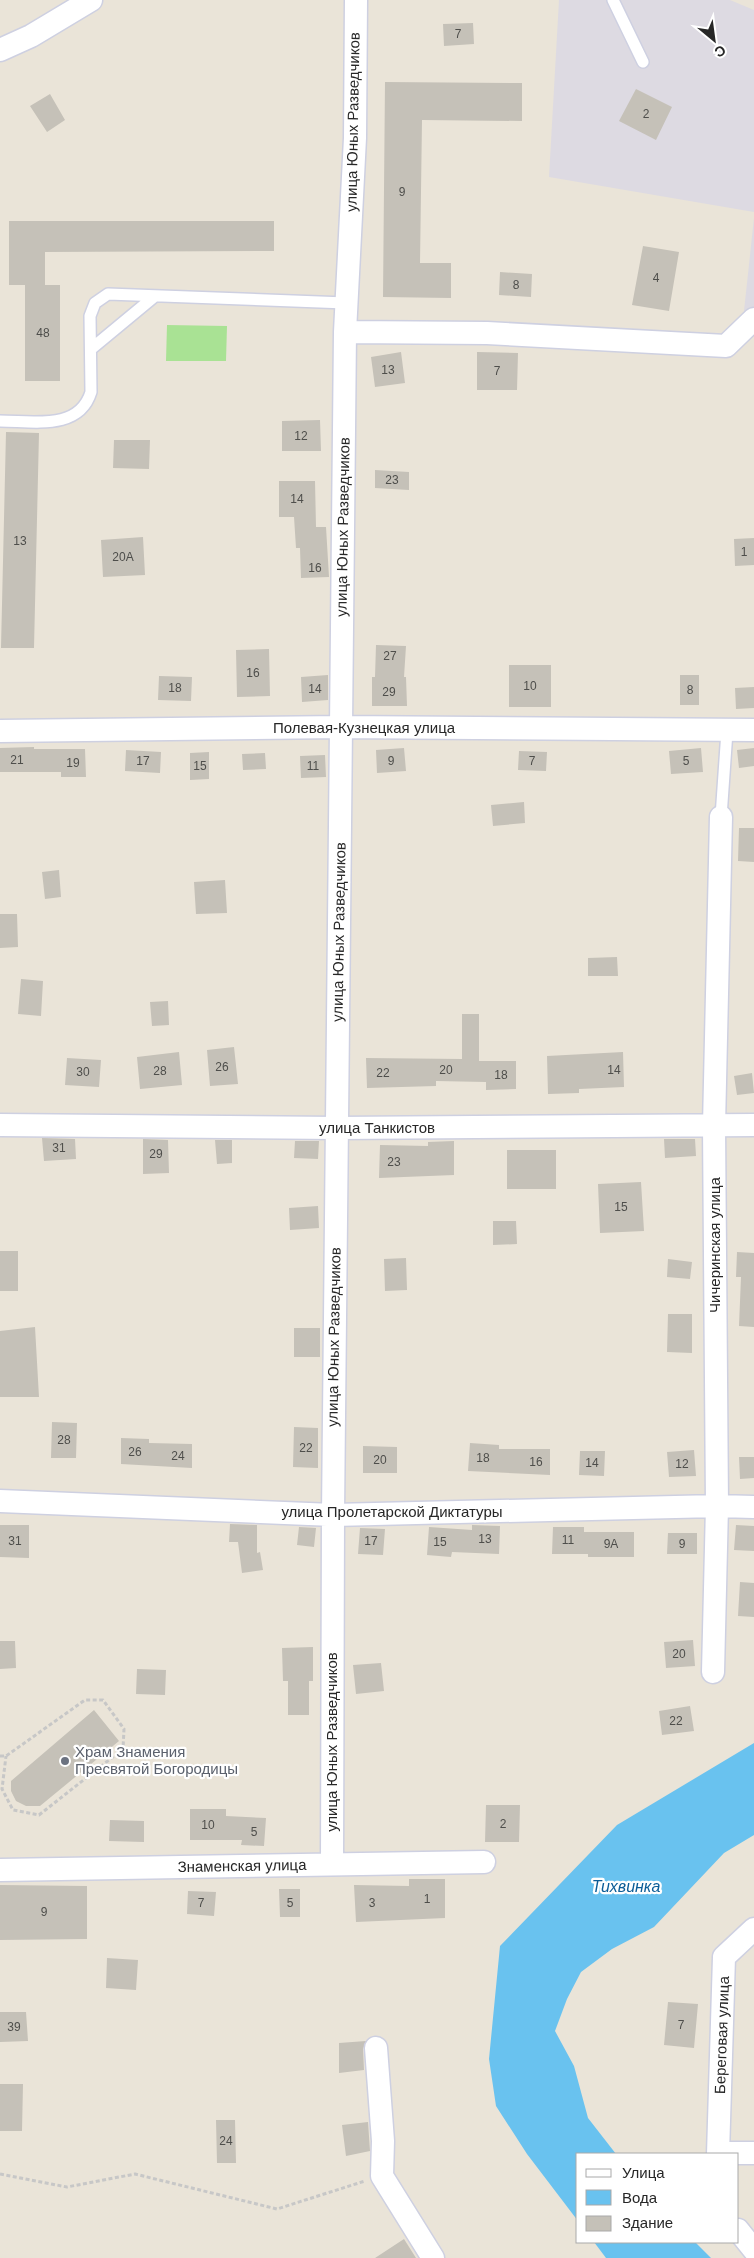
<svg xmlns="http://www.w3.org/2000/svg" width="754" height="2258" viewBox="0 0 754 2258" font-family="Helvetica,sans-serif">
	<rect width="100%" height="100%" fill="#eae4d8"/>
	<path fill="#dddae2" d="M559 0H730L754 10V212L549 177Z
		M754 218V312L744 311Z"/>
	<path fill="#a9e294" d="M167 325 227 326 226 361H166Z"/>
	<path fill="#69c2ef" d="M754 1743V1835L724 1853 654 1927 612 1949 581 1972 567 1999 555 2031 574 2066 588 2118 616 2154H578V2221L527 2154 496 2106 489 2059 500 1946 617 1825Z
		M594 2242H695L711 2258H606Z"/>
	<path fill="#c5c1b8" d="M473 23 474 44 444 46 443 24Z
		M385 82 522 83V121L422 120 420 263H451V298L383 297Z
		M636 89 672 107 656 140 619 121Z
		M50 94 65 120 47 132 30 106Z
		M9 221H274V251L45 252V285H60V381H25V285H9Z
		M643 246 679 252 669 311 632 305Z
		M500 272 532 274 531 297 499 295Z
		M401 352 405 383 375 387 371 357Z
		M477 352 518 353 517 390H477Z
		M320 420 321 451H282V421Z
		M6 432 39 433 34 648H1Z
		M114 440H150L149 469 113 468Z
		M375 470 409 472V490L375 488Z
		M279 481H315L316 527H326L329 577 301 578 300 548H296L294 517H279Z
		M143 537 145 575 103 577 101 540Z
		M754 538V565L735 566 734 539Z
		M376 645 406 646 404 677H406L407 706H372V677H375Z
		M269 649 270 696 237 697 236 650Z
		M509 665H551V707H509Z
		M328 675V700L302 702 301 677Z
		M680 675H699V705H680Z
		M159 676 192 677 191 701 158 700Z
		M754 687V708L736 709 735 688Z
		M34 747V749H85L86 777H61V772H0V748Z
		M404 748 406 771 377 773 376 750Z
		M701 748 703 772 671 774 669 751Z
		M754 748V766L739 768 737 750Z
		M126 750 161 752 160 773 125 771Z
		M519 751 547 752 546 771 518 770Z
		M209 752V779L190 780V753Z
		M265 753 266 769 243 770 242 754Z
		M325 755 326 777 301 778 300 756Z
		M524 802 525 823 493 826 491 805Z
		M739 828H754V862L738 861Z
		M59 870 61 897 45 899 42 872Z
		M225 880 227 913 196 914 194 882Z
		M0 914H17L18 947 0 948Z
		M617 957 618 976H588V958Z
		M21 979 43 981 41 1016 18 1014Z
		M168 1001 169 1025 152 1026 150 1002Z
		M462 1014H479V1061H516V1089L486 1090V1082L436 1081V1086L367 1088 366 1058 462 1059Z
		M234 1047 238 1084 210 1086 207 1050Z
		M179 1052 182 1085 140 1089 137 1057Z
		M623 1052 624 1087 579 1089V1093L548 1094 547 1056Z
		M67 1058 101 1060 99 1087 65 1085Z
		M752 1073 754 1093 737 1095 734 1076Z
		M42 1138 75 1139 76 1159 44 1161Z
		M143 1139 168 1140 169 1173 143 1174Z
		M664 1139H695L696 1156 665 1158Z
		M215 1140H232V1163L217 1164Z
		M295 1141H319L318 1159 294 1158Z
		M454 1141V1175L379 1178 380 1145 428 1146V1142Z
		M507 1150H556V1189H507Z
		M641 1182 644 1231 600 1233 598 1184Z
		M318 1206 319 1228 290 1230 289 1208Z
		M493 1221H516L517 1244 493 1245Z
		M0 1251H18V1291H0Z
		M737 1252 754 1253V1327L739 1326 741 1277H736Z
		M406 1258 407 1290 385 1291 384 1259Z
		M668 1259 692 1262 690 1279 667 1277Z
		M668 1314H692V1353L667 1352Z
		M35 1327 39 1397H0V1331Z
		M294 1328H320V1357H294Z
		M52 1422 77 1423 76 1458H51Z
		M294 1427 318 1428V1468L293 1467Z
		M121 1438 149 1439V1443L192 1444V1468L121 1464Z
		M470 1443 499 1445V1449H550V1475L468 1471Z
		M363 1446 397 1447V1473H363Z
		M694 1450 696 1476 669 1477 667 1452Z
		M580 1451H605L604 1476 579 1475Z
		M739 1457H754V1478L740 1479Z
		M230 1524 257 1525V1553L260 1552 263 1570 242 1573 238 1542H229Z
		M0 1525H29V1558L0 1557Z
		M472 1525 500 1526 499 1554 452 1552 451 1557 427 1555 429 1527 472 1530Z
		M736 1525 754 1526V1551L734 1550Z
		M299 1527 316 1528 314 1547 297 1545Z
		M553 1527H584V1532H634V1557H588V1554H552Z
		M360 1528 385 1529 383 1555 358 1554Z
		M668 1533H697V1554H667Z
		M740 1582 754 1583V1617L738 1616Z
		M693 1640 695 1666 666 1668 664 1642Z
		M0 1641H15L16 1668 0 1669Z
		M313 1647V1681H309V1715H288V1681H283L282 1648Z
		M381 1663 384 1691 356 1694 353 1665Z
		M137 1669 166 1670 165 1695 136 1694Z
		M690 1706 694 1731 662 1735 659 1711Z
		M94 1710 119 1741 40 1806H26L16 1801 11 1791V1781Z
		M486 1805H520L519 1842H485Z
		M190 1809H226V1816L266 1818 264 1846 241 1845 242 1840H190Z
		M110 1820 144 1821V1842L109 1841Z
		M409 1879H445V1918L356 1922 354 1885 409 1886Z
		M0 1885 87 1886V1939L0 1940Z
		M279 1889H300V1917H280Z
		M188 1891 216 1892 214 1916 187 1914Z
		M107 1958 138 1960 136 1990 106 1988Z
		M668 2002 698 2004 694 2048 664 2045Z
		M0 2012H26L28 2041 0 2042Z
		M366 2041 363 2049 364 2070 339 2073V2043Z
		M0 2084H23L22 2131H0Z
		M216 2120H235L236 2163H217Z
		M368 2122 370 2151 346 2156 342 2125Z
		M404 2239 416 2258H375Z"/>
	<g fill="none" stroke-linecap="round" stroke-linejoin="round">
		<defs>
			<path id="lane" d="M613 0 643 62
				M91 349 155 296
				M0 421C33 421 79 431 91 392L90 316 95 303 108 294 346 303
				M721 817 727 731"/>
			<path id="street" d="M0 50 31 36 91 0
				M345 332 487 333 726 346 754 319
				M0 731 341 727 754 730
				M0 1125 337 1128 754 1125
				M0 1501 333 1515 717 1506 754 1507
				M713 1672 717 1506 714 1126 721 817
				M332 1864 333 1515 345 332 355 138 356 0
				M0 1870 484 1862
				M376 2048 383 2141 382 2176 433 2258
				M718 2153H754
				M718 2154 724 1957 754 1929
				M738 2230 754 2250"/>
		</defs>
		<use href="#lane" stroke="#ced0e1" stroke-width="14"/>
		<use href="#street" stroke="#ced0e1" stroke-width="25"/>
		<path stroke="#c7c7c7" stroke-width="3" stroke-dasharray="4 2.5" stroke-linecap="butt" d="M0 1756H6L85 1700H103L124 1729 123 1749 39 1815 13 1810 2 1789 6 1756
			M0 2174 67 2187 135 2174 277 2209 365 2181"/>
		<use href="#lane" stroke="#fff" stroke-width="11"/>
		<use href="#street" stroke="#fff" stroke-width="22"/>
	</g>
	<circle fill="#6b7280" stroke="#fff" stroke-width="2" cx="65" cy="1761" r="5"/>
	<g text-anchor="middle" stroke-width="4.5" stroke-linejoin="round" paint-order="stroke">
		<g font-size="12" fill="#4e4e4b">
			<text x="458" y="38">7</text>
			<text x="646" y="118">2</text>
			<text x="402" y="196">9</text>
			<text x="656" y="282">4</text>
			<text x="516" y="289">8</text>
			<text x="43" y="337">48</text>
			<text x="388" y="374">13</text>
			<text x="497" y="375">7</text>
			<text x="301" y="440">12</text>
			<text x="392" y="484">23</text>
			<text x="297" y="503">14</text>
			<text x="20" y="545">13</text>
			<text x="744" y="556">1</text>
			<text x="123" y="561">20А</text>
			<text x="315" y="572">16</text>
			<text x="390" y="660">27</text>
			<text x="253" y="677">16</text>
			<text x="530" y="690">10</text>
			<text x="175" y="692">18</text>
			<text x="315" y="693">14</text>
			<text x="690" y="694">8</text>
			<text x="389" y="696">29</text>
			<text x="17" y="764">21</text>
			<text x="143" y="765">17</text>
			<text x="391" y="765">9</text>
			<text x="532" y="765">7</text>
			<text x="686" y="765">5</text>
			<text x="73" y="767">19</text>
			<text x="200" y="770">15</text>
			<text x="313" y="770">11</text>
			<text x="222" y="1071">26</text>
			<text x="446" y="1074">20</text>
			<text x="614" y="1074">14</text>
			<text x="160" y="1075">28</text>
			<text x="83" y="1076">30</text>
			<text x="383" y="1077">22</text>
			<text x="501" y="1079">18</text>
			<text x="59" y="1152">31</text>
			<text x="156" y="1158">29</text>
			<text x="394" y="1166">23</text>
			<text x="621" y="1211">15</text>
			<text x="64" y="1444">28</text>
			<text x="306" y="1452">22</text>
			<text x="135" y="1456">26</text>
			<text x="178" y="1460">24</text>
			<text x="483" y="1462">18</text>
			<text x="380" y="1464">20</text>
			<text x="536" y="1466">16</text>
			<text x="592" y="1467">14</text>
			<text x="682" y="1468">12</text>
			<text x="485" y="1543">13</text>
			<text x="568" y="1544">11</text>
			<text x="15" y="1545">31</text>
			<text x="371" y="1545">17</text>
			<text x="440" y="1546">15</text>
			<text x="611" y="1548">9А</text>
			<text x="682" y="1548">9</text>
			<text x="679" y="1658">20</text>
			<text x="676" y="1725">22</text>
			<text x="503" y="1828">2</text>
			<text x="208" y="1829">10</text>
			<text x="254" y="1836">5</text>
			<text x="427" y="1903">1</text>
			<text x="201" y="1907">7</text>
			<text x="290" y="1907">5</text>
			<text x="372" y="1907">3</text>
			<text x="44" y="1916">9</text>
			<text x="681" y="2029">7</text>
			<text x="14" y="2031">39</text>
			<text x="226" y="2145">24</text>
		</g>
		<g font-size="15" fill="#272727" stroke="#fff">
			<text transform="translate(353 122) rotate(-89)" y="5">улица Юных Разведчиков</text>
			<text transform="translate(343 527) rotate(-89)" y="5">улица Юных Разведчиков</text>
			<text x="364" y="733">Полевая-Кузнецкая улица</text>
			<text transform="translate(339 932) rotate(-89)" y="5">улица Юных Разведчиков</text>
			<text x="377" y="1133">улица Танкистов</text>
			<text transform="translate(715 1245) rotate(-90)" y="5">Чичеринская улица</text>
			<text transform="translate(334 1337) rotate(-89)" y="5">улица Юных Разведчиков</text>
			<text x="392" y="1517">улица Пролетарской Диктатуры</text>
			<text transform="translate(332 1742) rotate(-90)" y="5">улица Юных Разведчиков</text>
			<text transform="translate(242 1866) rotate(-1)" y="5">Знаменская улица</text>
			<text transform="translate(722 2035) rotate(-88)" y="5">Береговая улица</text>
		</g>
		<g font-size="15" fill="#5b616d" stroke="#fff" text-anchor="start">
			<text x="75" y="1757">Храм Знамения<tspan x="75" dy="17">Пресвятой Богородицы</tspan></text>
		</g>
		<g font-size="16" font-style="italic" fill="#0c5d97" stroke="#fff">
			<text x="626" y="1892">Тихвинка</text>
		</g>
	</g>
	<rect x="576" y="2153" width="162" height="90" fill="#ffffff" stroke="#a9a9a9"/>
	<rect x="586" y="2169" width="25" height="8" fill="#ffffff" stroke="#a9a9a9"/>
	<text x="622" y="2178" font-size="15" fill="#272727">Улица</text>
	<rect x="586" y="2190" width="25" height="15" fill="#69c2ef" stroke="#a9a9a9"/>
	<text x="622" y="2203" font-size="15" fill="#272727">Вода</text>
	<rect x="586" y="2216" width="25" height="15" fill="#c5c1b8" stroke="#a9a9a9"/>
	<text x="622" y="2228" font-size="15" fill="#272727">Здание</text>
	<g transform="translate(714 40) rotate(151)" stroke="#ffffff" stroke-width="4" paint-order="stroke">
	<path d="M0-4L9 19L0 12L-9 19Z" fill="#272727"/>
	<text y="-8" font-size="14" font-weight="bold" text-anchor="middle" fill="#272727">С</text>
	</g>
</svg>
